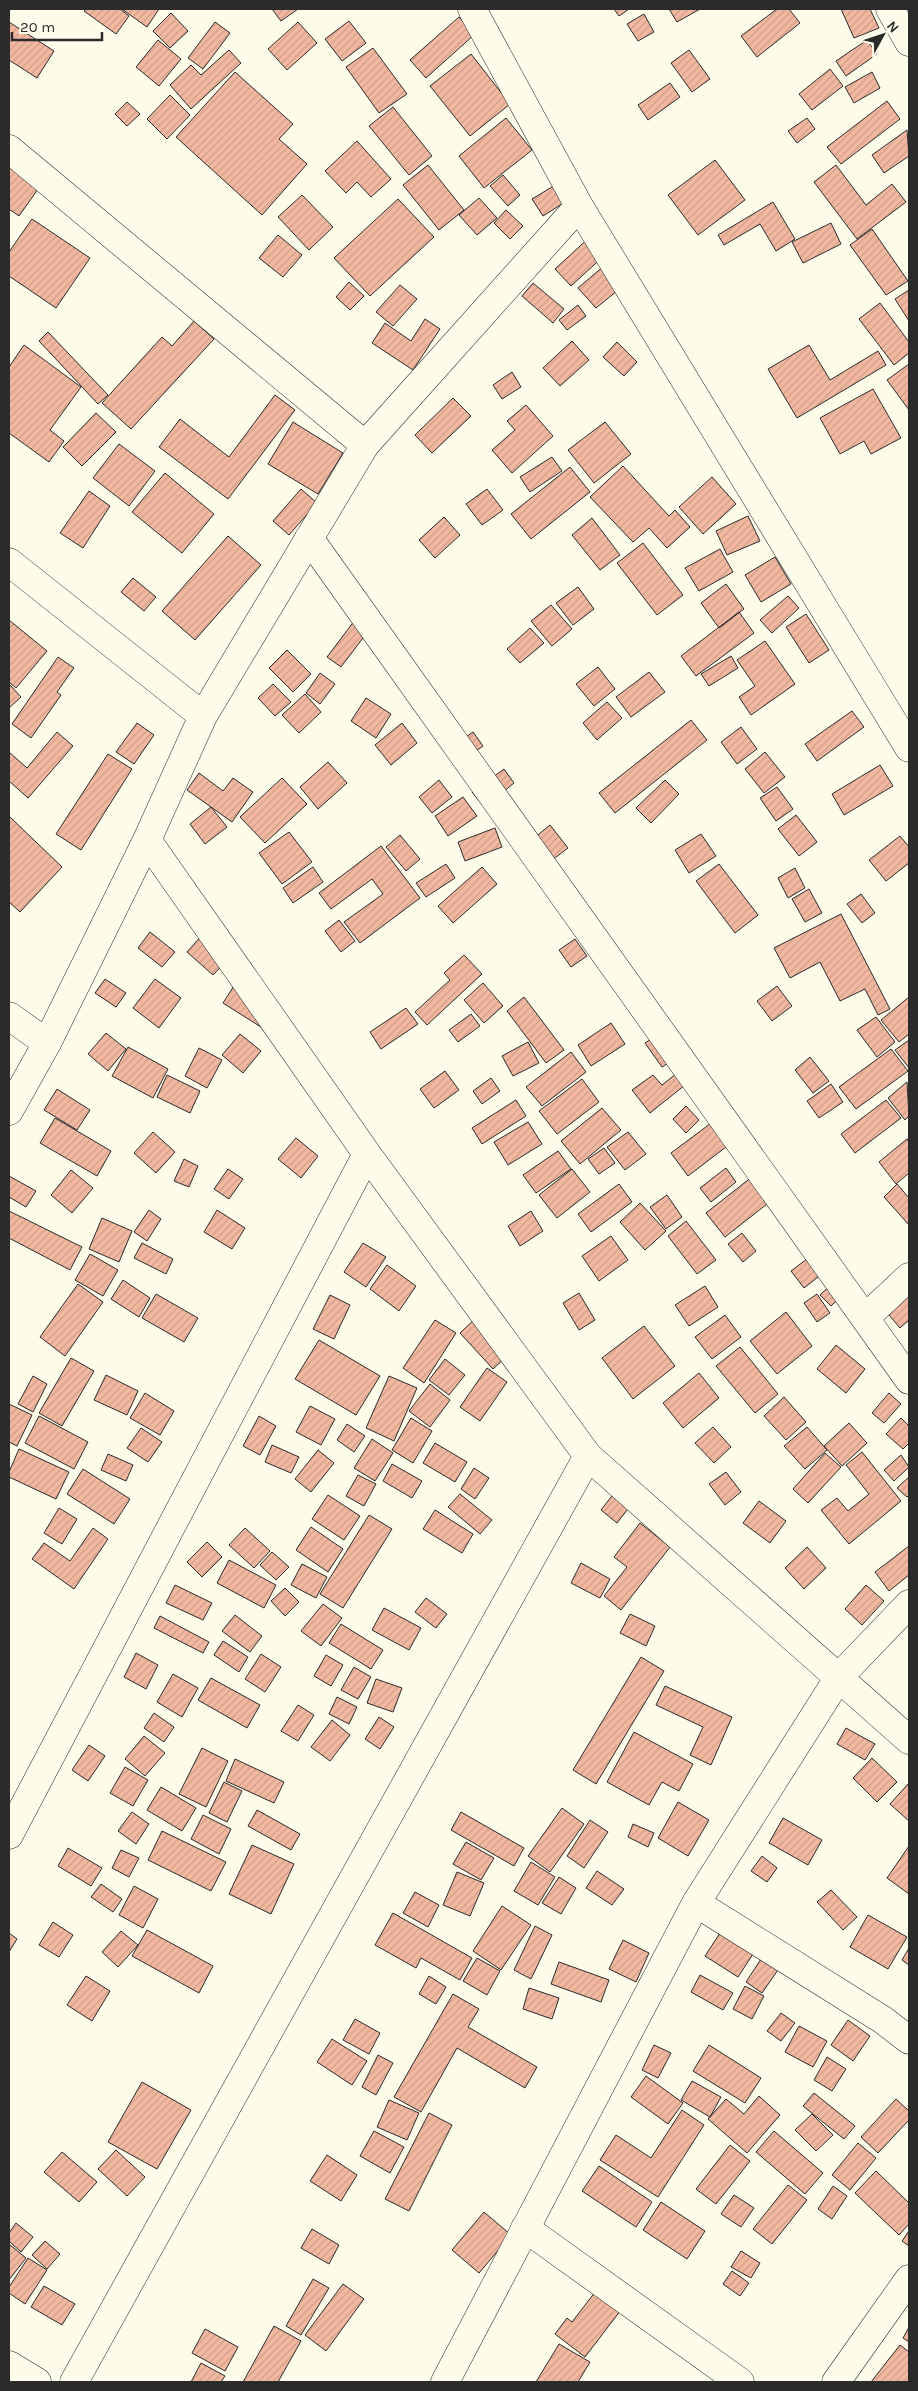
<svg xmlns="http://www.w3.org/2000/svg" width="918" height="2391" viewBox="0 0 918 2391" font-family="Karla,sans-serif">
	<defs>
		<pattern id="building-hatch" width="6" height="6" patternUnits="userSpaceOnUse" patternTransform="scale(1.25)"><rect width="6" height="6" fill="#f2b8a0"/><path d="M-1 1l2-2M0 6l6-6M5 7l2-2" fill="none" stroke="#d09e8a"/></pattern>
	</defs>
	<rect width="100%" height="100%" fill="#fdfbea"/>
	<path fill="url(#building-hatch)" stroke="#2b2b2b" d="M86 9H120L129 16 116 34 84 11Z
		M122 9H159L147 27Z
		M272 9H298L281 21Z
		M614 9H629L619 16Z
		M669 9H700L677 22Z
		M777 9H789L800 23 757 57 741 36Z
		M841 9H870L879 28 854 38Z
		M171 13 188 31 170 48 153 31Z
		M644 14 654 32 638 41 627 24Z
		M459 17 475 34 426 78 410 60Z
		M349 21 366 43 342 61 325 39Z
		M9 22 54 51 37 78 9 60Z
		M215 22 230 33 203 69 188 58Z
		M298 22 317 43 287 70 268 49Z
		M158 40 181 59 159 86 136 67Z
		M867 40 877 54 846 76 836 61Z
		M373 48 407 94 379 113 346 67Z
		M229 50 241 63 191 109 170 85 191 65 201 75Z
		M689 50 710 79 692 92 671 63Z
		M471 54 510 104 470 136 430 86Z
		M830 69 843 86 812 110 799 94Z
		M235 72 293 124 279 139 307 164 262 215 176 137Z
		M872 72 880 88 854 103 845 87Z
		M670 83 680 97 648 120 638 105Z
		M170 95 190 115 167 139 147 119Z
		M887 101 900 119 841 164 827 147Z
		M127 102 140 114 127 126 115 114Z
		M393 107 432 156 409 175 369 126Z
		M506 118 532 150 484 188 459 156Z
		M807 118 815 129 797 143 788 131Z
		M907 130 909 156 884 173 872 155Z
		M357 141 391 179 371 197 357 182 346 193 325 171Z
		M9 158 43 182 19 216 9 209Z
		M715 160 745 200 698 235 668 195Z
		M428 165 464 210 439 230 403 185Z
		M836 165 866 205 892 184 906 202 857 239 814 182Z
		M503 175 520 195 508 206 490 186Z
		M562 181 573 197 543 216 532 199Z
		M302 195 333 227 309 250 278 217Z
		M479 198 497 218 477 235 459 215Z
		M398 199 434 237 370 296 334 258Z
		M773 202 795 239 776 251 760 224 724 245 718 235Z
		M506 210 523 226 510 239 494 223Z
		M32 219 90 258 56 308 9 276V252Z
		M831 223 841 244 803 263 792 242Z
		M872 229 908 281 886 295 850 245Z
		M278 235 302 255 283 277 259 258Z
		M591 236 607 253 571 286 555 269Z
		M605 265 623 286 596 308 578 288Z
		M349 282 364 296 350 310 336 297Z
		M533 283 564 309 553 323 522 296Z
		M400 285 417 299 393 326 376 312Z
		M909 290V321L895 299Z
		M880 303 909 342V353L894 365 859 319Z
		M578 305 586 316 567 330 559 320Z
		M425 319 440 329 413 370 372 343 385 323 411 341Z
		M194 321 214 339 131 429 102 403 162 337 172 346Z
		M48 332 108 395 98 404 39 341Z
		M572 341 589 360 560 386 543 368Z
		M617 342 637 362 624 376 603 357Z
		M24 345 81 387 50 430 64 441 49 462 9 433V367Z
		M809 345 830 380 878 351 886 365 797 418 768 369Z
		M909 364V410L887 380Z
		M512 372 521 387 502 399 493 385Z
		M873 389 901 438 871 454 864 441 840 454 820 418Z
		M275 395 295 410 228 499 159 447 180 419 229 457Z
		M453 398 471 416 432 453 415 435Z
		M526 405 553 436 512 473 492 450 515 430 507 421Z
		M96 413 116 432 82 466 63 447Z
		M293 422 343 453 318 494 268 464Z
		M605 422 631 454 594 483 568 450Z
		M119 444 155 471 129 506 93 478Z
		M552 457 562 471 530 492 520 477Z
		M623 466 669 516 675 510 690 527 667 548 649 528 633 542 590 497Z
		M570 467 590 492 531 539 511 514Z
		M165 473 214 514 182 553 132 512Z
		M712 477 736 504 703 534 679 507Z
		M301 489 317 503 289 535 273 521Z
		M487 489 503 510 482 525 466 504Z
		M89 491 110 506 83 548 60 533Z
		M748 516 760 541 727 555 716 531Z
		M444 517 460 535 435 558 419 540Z
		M592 518 620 555 600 570 572 535Z
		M228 536 261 565 195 640 162 611Z
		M643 543 683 595 657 615 617 563Z
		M720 549 733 572 699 591 685 568Z
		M775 557 791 584 761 602 745 575Z
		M133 578 156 597 144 611 121 592Z
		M726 584 744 609 719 628 701 603Z
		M578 587 594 609 573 625 556 603Z
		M788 596 799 608 772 633 760 620Z
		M551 605 572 629 552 646 531 621Z
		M739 612 754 633 696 676 681 656Z
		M806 614 829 650 809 663 786 627Z
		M358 616 372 626 341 667 327 657Z
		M9 620 47 651 16 688 9 682Z
		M530 628 544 643 520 663 507 649Z
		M765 641 795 684 751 715 739 697 755 686 737 660Z
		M287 650 311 674 293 692 269 668Z
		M731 656 738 668 709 686 701 674Z
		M58 657 74 668 57 692 61 695 31 738 12 724Z
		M598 667 615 689 594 706 576 684Z
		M649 672 665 692 631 717 616 697Z
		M320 673 335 684 320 704 306 693Z
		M9 684 21 697 9 708Z
		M273 684 291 702 275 716 258 698Z
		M305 694 321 712 299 733 282 715Z
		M366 698 391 714 376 738 351 721Z
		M607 702 622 718 597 740 583 723Z
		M852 711 864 727 817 761 805 744Z
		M691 720 707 740 615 813 599 793Z
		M137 723 154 735 134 764 116 752Z
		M402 723 417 743 391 765 375 745Z
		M741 727 757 749 737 764 721 742Z
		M57 732 73 746 28 798 9 781V752L27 768Z
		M473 732 483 746 456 765 446 751Z
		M765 752 785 777 764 793 745 769Z
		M108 754 132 769 81 850 56 834Z
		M328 762 347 783 318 809 300 787Z
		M880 765 893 786 844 815 832 794Z
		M504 769 514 783 484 807 472 792Z
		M199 773 223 791 233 778 253 792 232 822 187 790Z
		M282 778 307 804 265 843 240 817Z
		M439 780 452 797 432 813 419 797Z
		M665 780 679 794 651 823 636 808Z
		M777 787 793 809 776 821 760 798Z
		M463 797 477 816 448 836 435 816Z
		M211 807 227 827 205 844 190 824Z
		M796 815 817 842 799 856 778 829Z
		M9 816 62 867 20 912 9 902Z
		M550 825 568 848 551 861 533 839Z
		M495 828 502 847 465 861 458 842Z
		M289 832 312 862 282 884 259 853Z
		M701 834 716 856 689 873 675 850Z
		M400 835 420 859 406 871 386 847Z
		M900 836 909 847V863L886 881 869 860Z
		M381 846 420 898 360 943 344 922 383 894 372 879 331 909 319 893Z
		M446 864 455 878 426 897 416 883Z
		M719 864 758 915 735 933 696 881Z
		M313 867 323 882 293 903 283 888Z
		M482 867 497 884 453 923 438 906Z
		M795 868 805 888 788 898 778 878Z
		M809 889 822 913 805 922 792 899Z
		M861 894 875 913 862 923 847 904Z
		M841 914 890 1009 878 1015 865 989 840 1001 820 962 790 978 774 948Z
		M339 920 355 941 341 952 325 931Z
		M150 932 175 952 162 967 138 948Z
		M203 934 229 958 213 975 187 952Z
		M575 939 587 956 571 967 559 950Z
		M464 955 482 974 427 1025 415 1012 450 980 444 973Z
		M105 979 126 993 116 1007 95 993Z
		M155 979 181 998 159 1028 133 1008Z
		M237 981 264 1029 223 1003Z
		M483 983 503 1006 484 1023 464 1000Z
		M777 986 792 1006 772 1021 757 1001Z
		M524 997 564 1050 546 1063 507 1011Z
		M909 997V1034L899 1042 881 1020Z
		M406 1008 418 1024 381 1049 370 1032Z
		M471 1014 480 1026 458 1042 449 1030Z
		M876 1017 895 1042 877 1057 857 1030Z
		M611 1023 625 1044 591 1066 578 1045Z
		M667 1029 684 1053 662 1067 645 1043Z
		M106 1033 126 1049 108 1071 88 1054Z
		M240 1034 261 1051 243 1073 222 1055Z
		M909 1040V1068L895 1050Z
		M528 1042 539 1063 513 1076 502 1056Z
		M128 1047 168 1069 153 1098 112 1076Z
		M199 1048 222 1060 207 1088 185 1076Z
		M891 1049 908 1071 856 1109 839 1087Z
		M571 1052 586 1072 542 1106 526 1087Z
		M810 1057 829 1081 813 1093 795 1070Z
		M686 1066 695 1077 650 1113 632 1090 653 1075 662 1085Z
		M445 1071 459 1090 434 1108 420 1089Z
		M167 1075 200 1091 190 1113 157 1097Z
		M491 1078 500 1091 482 1104 473 1091Z
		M582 1079 599 1102 557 1134 539 1111Z
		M907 1082 909 1116 905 1120 888 1098Z
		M831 1084 843 1102 819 1118 807 1101Z
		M57 1089 90 1110 77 1130 44 1110Z
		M516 1100 526 1116 482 1144 472 1128Z
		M886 1100 901 1118 855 1153 841 1134Z
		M686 1106 699 1120 686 1133 673 1119Z
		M602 1108 621 1130 580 1164 561 1141Z
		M726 1112 743 1134 688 1176 671 1153Z
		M55 1118 111 1151 97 1176 40 1143Z
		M528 1122 542 1144 508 1165 494 1142Z
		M153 1132 175 1152 156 1173 134 1153Z
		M628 1132 646 1154 625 1170 607 1147Z
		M296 1138 318 1156 301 1178 278 1159Z
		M907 1139 909 1142V1173L896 1184 879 1162Z
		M604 1148 615 1163 599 1174 588 1159Z
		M558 1151 571 1169 536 1193 523 1175Z
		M184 1159 198 1166 189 1187 174 1181Z
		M726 1168 736 1182 711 1202 700 1188Z
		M228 1169 243 1179 229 1199 214 1189Z
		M572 1169 590 1192 557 1218 539 1195Z
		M762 1169 781 1193 725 1237 706 1213Z
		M71 1170 93 1188 72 1213 51 1195Z
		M9 1176 36 1191 26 1207 9 1197Z
		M619 1184 632 1202 591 1232 578 1214Z
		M897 1184 909 1198V1225L884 1197Z
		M667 1195 682 1217 666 1229 650 1207Z
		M640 1203 666 1231 645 1250 620 1222Z
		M149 1210 161 1219 147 1241 134 1232Z
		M217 1210 245 1228 232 1249 204 1232Z
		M9 1211 82 1247 70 1270 9 1238Z
		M531 1211 543 1231 520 1246 508 1226Z
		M102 1218 132 1231 119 1262 89 1249Z
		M686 1221 716 1260 697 1274 668 1236Z
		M742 1233 756 1251 743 1262 728 1244Z
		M611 1236 628 1260 599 1281 582 1256Z
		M142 1243 173 1259 166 1274 134 1258Z
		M363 1243 386 1257 366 1287 344 1272Z
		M819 1250 832 1266 804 1288 791 1271Z
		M90 1254 118 1270 103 1296 75 1280Z
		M387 1265 416 1286 399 1311 370 1289Z
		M837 1279 848 1290 831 1306 820 1295Z
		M123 1280 150 1298 139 1317 111 1299Z
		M78 1284 103 1302 65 1356 40 1337Z
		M705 1286 718 1307 689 1326 675 1305Z
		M909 1287V1320L900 1328 884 1309Z
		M579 1293 595 1320 579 1330 563 1303Z
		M156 1294 198 1318 184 1342 142 1318Z
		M817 1294 830 1313 817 1322 804 1303Z
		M330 1295 350 1305 334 1339 313 1329Z
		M786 1312 812 1346 777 1374 750 1341Z
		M725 1315 741 1337 712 1359 695 1337Z
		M476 1318 509 1354 493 1369 460 1333Z
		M435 1320 456 1333 424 1383 403 1368Z
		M644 1326 675 1366 633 1399 602 1358Z
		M319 1340 380 1376 356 1415 295 1379Z
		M836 1345 865 1369 846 1393 817 1369Z
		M740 1347 778 1394 755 1413 716 1366Z
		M71 1358 94 1371 62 1426 39 1413Z
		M445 1359 465 1375 449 1395 429 1380Z
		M487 1368 507 1382 480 1421 460 1407Z
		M699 1373 719 1398 683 1428 663 1403Z
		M106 1375 138 1391 127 1415 94 1400Z
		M33 1376 47 1384 33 1412 18 1404Z
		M389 1376 417 1388 394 1441 366 1428Z
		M430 1384 450 1400 430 1427 409 1411Z
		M145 1393 174 1411 160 1435 130 1418Z
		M889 1393 901 1404 884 1423 872 1413Z
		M784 1397 806 1422 786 1440 764 1416Z
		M9 1404 32 1415 17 1446 9 1442Z
		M310 1406 335 1419 321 1445 296 1432Z
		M39 1416 88 1442 74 1469 25 1443Z
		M259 1416 276 1426 260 1455 243 1446Z
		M411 1418 432 1431 413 1463 392 1450Z
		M901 1418 909 1426V1443L903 1449 886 1434Z
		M849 1423 867 1443 842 1466 824 1446Z
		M347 1424 365 1436 354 1452 337 1440Z
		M713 1427 731 1447 714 1463 695 1443Z
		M807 1427 827 1450 805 1469 784 1446Z
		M141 1428 162 1442 148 1462 127 1448Z
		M372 1439 393 1453 375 1481 354 1468Z
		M435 1443 467 1462 455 1482 423 1463Z
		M272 1445 299 1457 291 1473 265 1462Z
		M19 1449 69 1472 56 1499 9 1477V1472Z
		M318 1450 334 1463 311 1492 295 1479Z
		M862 1452 901 1501 849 1544 821 1510 837 1498 848 1511 869 1494 846 1465Z
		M825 1453 841 1467 808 1503 793 1489Z
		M108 1454 133 1465 126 1481 101 1470Z
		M901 1455 909 1467 894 1481 884 1470Z
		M392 1464 422 1481 412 1498 383 1481Z
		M474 1468 489 1478 475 1499 461 1489Z
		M83 1469 130 1499 114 1524 67 1494Z
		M726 1472 741 1492 725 1505 709 1484Z
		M358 1475 376 1484 364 1506 346 1496Z
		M909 1477V1495L907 1497 897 1488Z
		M615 1492 631 1505 617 1523 601 1510Z
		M460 1494 492 1520 480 1534 448 1507Z
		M328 1495 360 1516 344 1540 312 1519Z
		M759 1501 786 1521 770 1543 743 1523Z
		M59 1508 77 1519 62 1544 44 1533Z
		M435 1510 473 1534 462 1553 423 1529Z
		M369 1515 392 1529 343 1608 320 1594Z
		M640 1523 670 1547 621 1610 604 1596 627 1567 614 1557Z
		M311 1527 343 1549 328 1572 296 1550Z
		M93 1528 108 1539 74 1589 32 1559 44 1543 70 1561Z
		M245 1528 270 1551 254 1568 229 1545Z
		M207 1542 222 1557 202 1577 187 1562Z
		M909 1546V1575L889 1591 875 1572Z
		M807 1547 826 1568 804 1589 785 1568Z
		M272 1552 289 1567 276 1580 260 1565Z
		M229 1560 276 1585 264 1608 217 1583Z
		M581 1563 610 1579 600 1598 571 1583Z
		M302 1564 327 1577 316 1598 291 1585Z
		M175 1585 212 1603 203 1620 166 1603Z
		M866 1585 884 1601 862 1625 845 1609Z
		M285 1588 299 1602 285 1616 271 1601Z
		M426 1598 447 1614 436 1628 415 1612Z
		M323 1604 342 1618 321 1646 301 1631Z
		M384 1608 421 1628 409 1650 372 1630Z
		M630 1614 655 1626 646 1646 620 1633Z
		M235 1615 262 1636 250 1652 222 1631Z
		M160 1616 209 1642 203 1653 154 1628Z
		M341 1624 383 1650 371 1669 329 1643Z
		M223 1641 248 1657 239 1672 214 1655Z
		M136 1653 158 1665 146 1689 124 1677Z
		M261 1654 281 1667 265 1692 245 1679Z
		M326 1655 343 1665 331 1686 314 1676Z
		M641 1657 664 1671 596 1784 573 1770Z
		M354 1667 371 1677 358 1699 341 1690Z
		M173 1674 198 1688 182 1717 157 1702Z
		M211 1678 260 1705 247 1728 198 1700Z
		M376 1679 402 1688 393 1712 367 1703Z
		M665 1686 732 1717 711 1765 690 1755 703 1727 656 1705Z
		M337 1697 357 1707 349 1724 329 1714Z
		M298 1705 314 1715 298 1741 281 1731Z
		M154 1713 174 1727 164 1742 144 1728Z
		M379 1717 394 1727 380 1749 365 1739Z
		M332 1720 350 1735 330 1761 311 1747Z
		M846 1728 875 1744 865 1760 837 1744Z
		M634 1732 693 1764 679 1791 662 1782 649 1805 607 1782Z
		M144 1736 165 1753 145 1776 125 1759Z
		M89 1745 105 1756 88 1781 72 1770Z
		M202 1748 228 1761 206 1807 179 1794Z
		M872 1758 897 1782 877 1802 853 1778Z
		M235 1759 284 1782 274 1803 226 1781Z
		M125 1767 148 1780 133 1806 110 1793Z
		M224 1782 242 1791 227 1822 209 1813Z
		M909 1783V1821L890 1804Z
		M161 1787 196 1808 182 1831 147 1810Z
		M678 1802 709 1820 688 1856 658 1838Z
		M562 1808 584 1824 550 1872 528 1856Z
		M257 1810 300 1834 291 1850 248 1826Z
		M132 1812 149 1824 136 1844 118 1831Z
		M461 1812 524 1848 514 1866 451 1830Z
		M203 1815 231 1829 219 1854 191 1839Z
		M783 1818 822 1840 808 1865 769 1843Z
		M590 1820 608 1832 584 1868 567 1856Z
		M633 1824 654 1833 648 1847 628 1837Z
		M162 1831 226 1862 211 1891 148 1860Z
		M466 1842 494 1858 481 1880 453 1864Z
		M252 1845 294 1864 271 1914 229 1894Z
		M909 1846V1894L887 1878Z
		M68 1848 102 1868 91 1886 58 1866Z
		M121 1850 139 1858 129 1877 112 1868Z
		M762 1856 777 1868 767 1882 751 1871Z
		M531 1862 555 1877 538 1905 514 1891Z
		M597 1871 624 1889 612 1905 586 1888Z
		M457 1872 484 1883 470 1916 443 1905Z
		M559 1877 576 1888 561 1914 542 1903Z
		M101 1884 122 1899 113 1912 91 1897Z
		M134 1886 158 1899 143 1928 119 1915Z
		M831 1890 857 1917 843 1930 817 1902Z
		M415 1892 439 1905 428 1927 403 1913Z
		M502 1906 531 1925 501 1970 473 1951Z
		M393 1913 472 1958 460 1980 421 1958 416 1968 375 1945Z
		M868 1915 907 1937 888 1969 850 1947Z
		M53 1922 73 1935 59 1957 39 1945Z
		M535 1926 552 1935 531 1979 514 1970Z
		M147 1930 213 1966 199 1993 132 1956Z
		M722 1930 755 1951 738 1977 705 1956Z
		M121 1931 138 1945 118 1967 102 1952Z
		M9 1933 17 1939 9 1952Z
		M623 1940 649 1953 636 1982 609 1969Z
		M909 1948V1965L902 1960Z
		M763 1956 780 1967 762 1993 746 1982Z
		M477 1958 500 1971 487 1995 463 1981Z
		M559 1962 609 1980 601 2002 551 1984Z
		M700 1975 733 1993 723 2010 691 1992Z
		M86 1976 110 1991 92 2021 67 2005Z
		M429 1976 446 1987 436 2004 419 1994Z
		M745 1986 764 1996 752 2019 733 2009Z
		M529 1988 559 1998 552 2019 523 2009Z
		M453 1994 479 2009 468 2027 537 2067 525 2088 457 2048 421 2112 394 2097Z
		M781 2013 795 2023 781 2041 767 2031Z
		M355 2019 380 2033 369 2054 343 2040Z
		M848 2020 870 2036 853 2061 831 2045Z
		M799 2026 827 2041 813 2067 785 2052Z
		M332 2039 367 2061 352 2085 317 2062Z
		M654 2045 671 2053 658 2078 642 2070Z
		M709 2045 761 2078 745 2103 693 2071Z
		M378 2055 393 2063 376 2095 362 2087Z
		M827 2057 846 2069 832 2091 814 2080Z
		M646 2076 683 2103 668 2124 631 2097Z
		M692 2081 721 2097 710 2117 681 2100Z
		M142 2082 191 2110 157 2169 108 2142Z
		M814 2093 855 2126 844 2139 803 2106Z
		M759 2096 780 2115 747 2153 708 2119 726 2099 744 2114Z
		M896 2099 909 2111V2120L878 2153 861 2137Z
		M389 2100 419 2113 407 2140 377 2127Z
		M682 2110 704 2125 658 2197 600 2160 616 2135 651 2158Z
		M429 2113 452 2125 409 2211 385 2199Z
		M812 2114 833 2135 816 2151 795 2130Z
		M374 2131 404 2147 390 2173 360 2156Z
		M774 2131 823 2173 805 2194 756 2152Z
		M858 2143 876 2158 850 2190 832 2175Z
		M730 2145 750 2161 716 2204 696 2189Z
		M116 2150 145 2177 127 2196 98 2169Z
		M62 2152 97 2182 79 2202 44 2172Z
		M327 2155 357 2175 341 2201 310 2181Z
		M599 2166 652 2202 636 2227 582 2191Z
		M876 2171 909 2203V2224L899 2235 855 2193Z
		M788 2185 807 2200 772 2244 753 2229Z
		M833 2186 847 2196 832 2219 818 2209Z
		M734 2195 754 2208 741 2227 721 2214Z
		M661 2202 705 2231 687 2259 643 2230Z
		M484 2212 511 2235 479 2273 452 2250Z
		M16 2223 33 2237 21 2252 9 2241V2233Z
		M312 2229 339 2245 329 2264 301 2248Z
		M909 2231V2246L902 2241Z
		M45 2241 60 2254 47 2269 32 2255Z
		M9 2244 26 2258 9 2280Z
		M741 2251 760 2263 751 2278 731 2267Z
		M28 2258 47 2270 25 2304 9 2293V2287Z
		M732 2271 749 2283 740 2296 723 2284Z
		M313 2279 329 2288 301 2335 286 2326Z
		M343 2284 364 2299 326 2351 305 2335Z
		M44 2286 75 2304 62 2325 31 2307Z
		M599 2287 624 2306 585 2357 555 2334 567 2318 572 2322Z
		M274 2326 301 2341 278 2382H243Z
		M909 2327V2342L903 2338Z
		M205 2329 238 2347 225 2371 192 2353Z
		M559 2344 590 2362 578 2382H536Z
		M900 2345 909 2352V2382H871Z
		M201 2363 225 2376 221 2382H191Z"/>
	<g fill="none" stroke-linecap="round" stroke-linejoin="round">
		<defs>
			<path id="minor" d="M472 9 579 206 909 748
				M890 9 909 42
				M9 149 365 445
				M309 538 909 1380
				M9 562 203 716
				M147 840 367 1154 588 1456 909 1740
				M9 1016 47 1043
				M9 1111 47 1043 147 840 203 716 365 445 579 206
				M865 1318 909 1277
				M9 1835 367 1154
				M696 1903 883 2020 909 2040
				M525 2228 740 2382
				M9 2365 37 2382
				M74 2382 588 1456
				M445 2382 696 1903 839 1677 909 1604
				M836 2382 909 2279"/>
		</defs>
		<use href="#minor" stroke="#2b2b2b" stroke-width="29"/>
		<use href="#minor" stroke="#fdfbea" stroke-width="28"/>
	</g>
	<rect width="918" height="2391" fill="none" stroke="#2b2b2b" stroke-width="20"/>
	<g transform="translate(883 35) rotate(50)" stroke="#fdfbea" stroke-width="4" paint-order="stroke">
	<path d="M0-4L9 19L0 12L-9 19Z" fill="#2b2b2b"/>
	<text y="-8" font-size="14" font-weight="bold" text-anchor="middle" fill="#2b2b2b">N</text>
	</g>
	<path d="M12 32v8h90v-8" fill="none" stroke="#2b2b2b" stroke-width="2.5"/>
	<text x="20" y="32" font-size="15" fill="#2b2b2b" stroke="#fdfbea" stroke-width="4" paint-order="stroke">20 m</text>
</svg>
